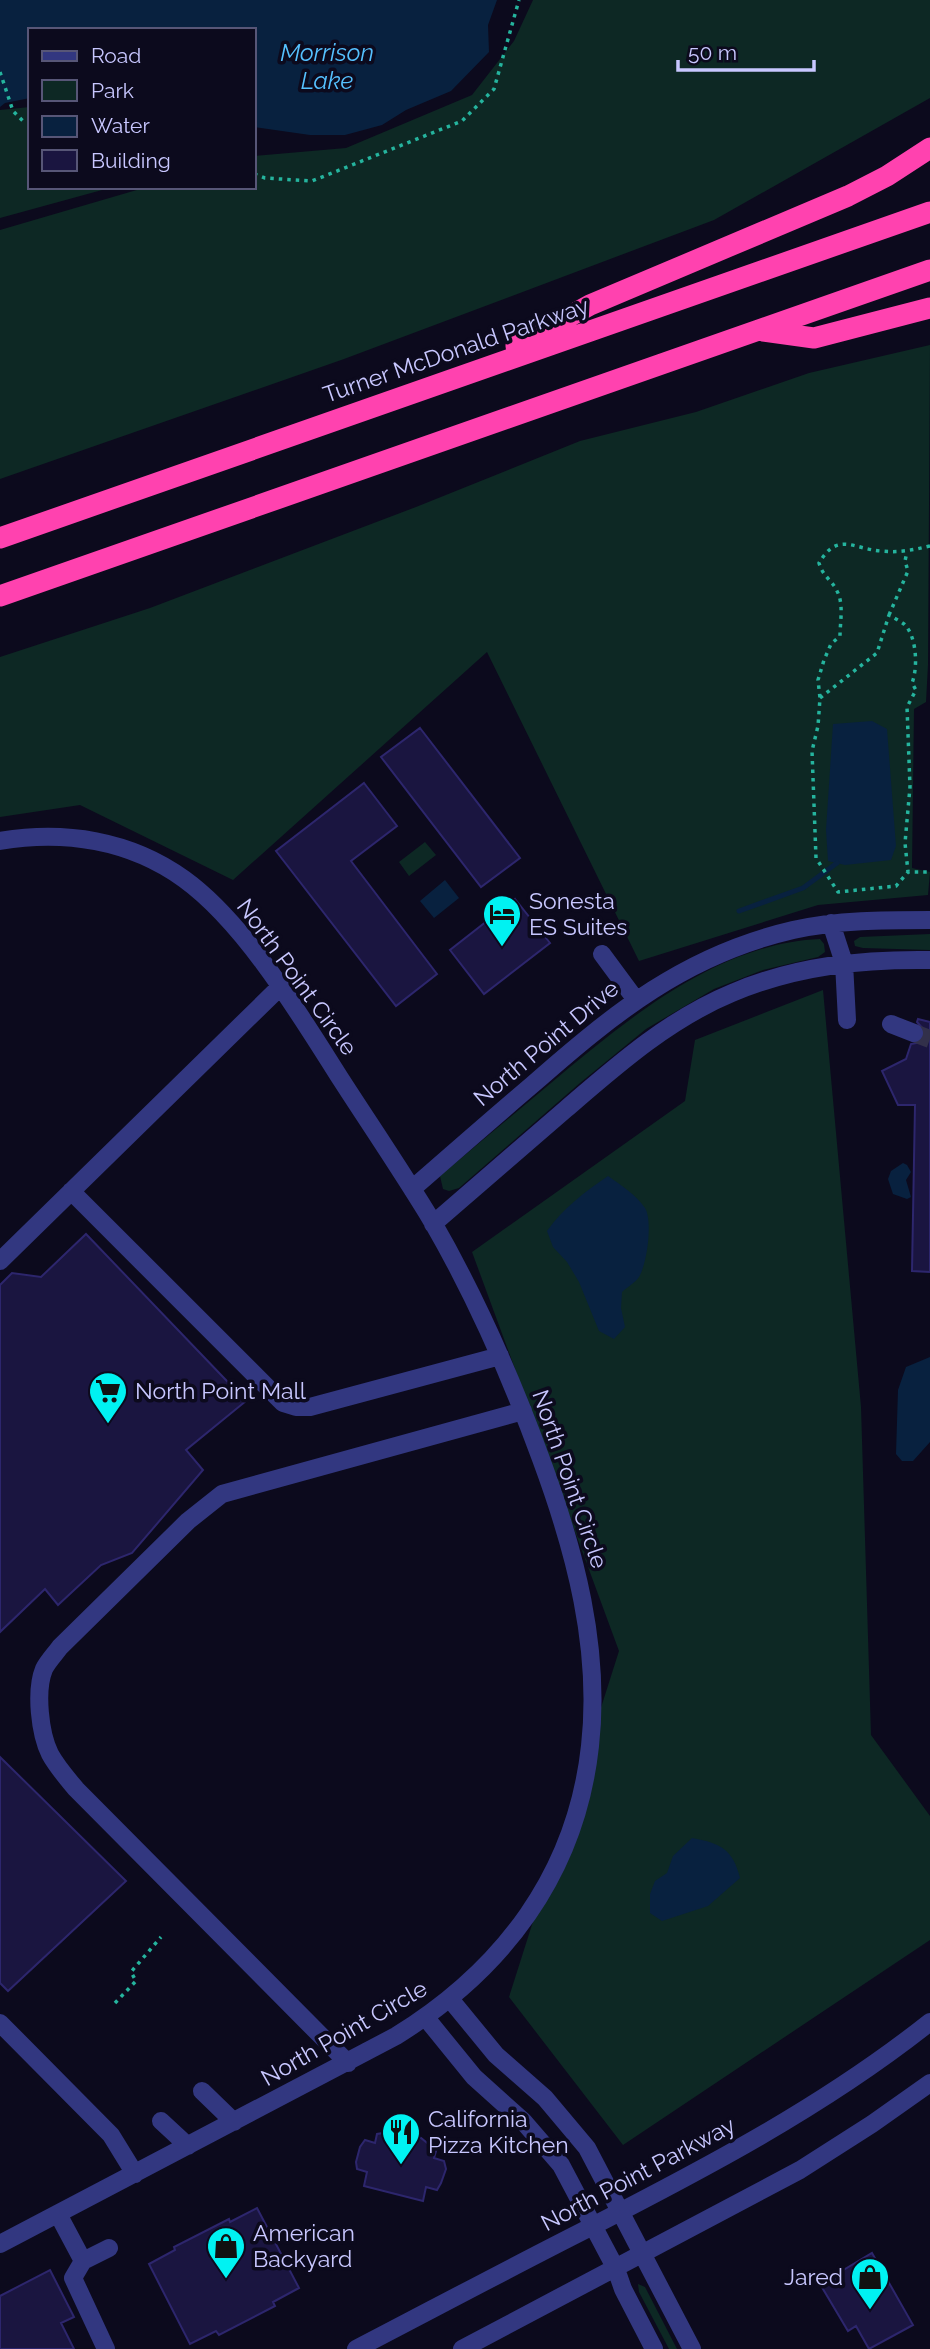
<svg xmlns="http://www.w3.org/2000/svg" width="930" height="2349" viewBox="0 0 930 2349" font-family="Raleway,sans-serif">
	<rect width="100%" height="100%" fill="#0c0a1d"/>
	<path fill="#0d2824" d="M533 0H930V98L714 220 344 359 0 479V230L147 187H254V156L346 148 472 95 514 41Z
		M30 107V187H113L0 218V110Z
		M930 345 928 665 926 702 914 709 912 868 930 872 928 895 818 905 639 961 487 652 233 880 80 805 0 817V657L150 608 416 507 580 441 696 412 809 373Z
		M425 842 436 855 409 876 399 862Z
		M930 934V950L863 948 855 946 854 941 860 937Z
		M820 939 824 944 825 952 818 957 763 970 714 989 646 1029 580 1083 459 1188 449 1191 443 1189 440 1176C477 1145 514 1114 551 1083 626 1020 718 943 820 939Z
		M823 990 861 1407 871 1735 930 1816V1940L623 2145 509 1997 619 1651 472 1252 685 1101 695 1040Z
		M638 2284 645 2287 677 2349H669L639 2292Z"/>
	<path fill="#08213f" d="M0 0H497L488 25 489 52 451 91 406 110 382 125 345 135H310L254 127V30H30V98L5 103 0 107Z
		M872 721 887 729 896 846 891 860 845 865 828 861 826 830 833 724Z
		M445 880 459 898 434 918 420 901Z
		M903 1163 907 1165 911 1172 906 1180 911 1197 907 1199 893 1194 888 1179 891 1171Z
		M608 1176C621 1185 636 1195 645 1208 653 1221 647 1264 639 1277 635 1283 627 1287 622 1292L621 1308 625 1327 614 1339 599 1331 579 1282 567 1262 553 1247 547 1231C563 1208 585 1192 608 1176Z
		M930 1357V1442L913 1461H902L896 1454 898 1390 906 1367Z
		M692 1838C720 1843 733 1849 740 1878L708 1906 662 1921 650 1913V1894L655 1881 667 1873 673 1856Z"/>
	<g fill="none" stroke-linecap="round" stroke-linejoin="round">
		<path stroke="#08213f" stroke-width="5" d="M739 911 803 888 837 863"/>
	</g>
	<path fill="#1a1540" stroke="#2d266d" stroke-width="2" d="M420 728 520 858 481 887 381 757Z
		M364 783 397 826 351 861 437 974 396 1006 276 851Z
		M515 899 550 943 484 994 450 950Z
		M918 1019 930 1022V1272L912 1271 915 1105H898L882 1071 906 1059 911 1044 921 1042 924 1038 925 1031 917 1022Z
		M86 1234 246 1401 186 1450 203 1470 132 1553 101 1565 58 1605 45 1589 0 1632V1285L12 1273 41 1277Z
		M0 1757 126 1881 8 1991 0 1983Z
		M396 2131 421 2138 431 2146 437 2148 434 2158 444 2161 446 2169 441 2183 437 2190 426 2187 423 2201 364 2186 367 2172 357 2169 356 2162 360 2147 365 2140 375 2143 377 2134Z
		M257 2208 299 2288 273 2302 275 2306 219 2335 216 2331 190 2344 149 2264 175 2250 174 2247 229 2219 230 2222Z
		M872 2253 913 2325 869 2349 856 2326 848 2331 820 2284Z
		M50 2270 74 2317 61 2323 74 2349H0V2296Z"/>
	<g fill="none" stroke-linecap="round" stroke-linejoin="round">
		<path stroke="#32304a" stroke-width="18" stroke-dasharray="18 9" stroke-linecap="butt" d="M914 1033 930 1039"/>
		<path stroke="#25b49e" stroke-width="3.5" stroke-dasharray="3.5 5" stroke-linecap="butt" d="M0 72 13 111 23 121H30
			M254 174 265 178 312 181 462 121 494 89 519 0
			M930 546C913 550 898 553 881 551 853 549 838 531 819 563 823 577 832 580 837 591 844 604 840 622 840 636L831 644 824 660 818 680 820 698 818 726 812 751 816 858 838 892 896 886 908 872H930
			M889 615 908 571 905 561 907 552
			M820 698 877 653 889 615C894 618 900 621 904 624 917 636 918 668 912 683L916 690 907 707 910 787 905 843 908 872
			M115 2003 136 1981 131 1972 161 1937"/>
		<path stroke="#323780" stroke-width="18" d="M0 841C64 830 130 840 184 879 245 923 300 1015 340 1078 371 1126 403 1173 432 1221 476 1297 511 1377 541 1459 575 1551 601 1648 590 1746 576 1874 503 1970 396 2036L0 2244
			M831 923 844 963 847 1020
			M602 954 636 1000
			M891 1024 914 1033
			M412 1189C452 1154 492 1119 532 1085 614 1013 685 955 793 930 838 920 884 920 930 920
			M71 1191 283 1403 296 1407H310L500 1356
			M433 1224C478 1185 522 1147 566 1109 617 1065 669 1019 732 993 795 966 862 959 930 960
			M0 1261 280 987
			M450 1999 496 2055 545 2098 587 2148 692 2349
			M426 2018 474 2077 523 2121 561 2165 616 2269 623 2289 654 2349
			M0 2023 111 2135 135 2174
			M348 2063 76 1789C67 1778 57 1767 50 1754 40 1734 35 1691 44 1669 48 1661 55 1654 60 1647L188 1521 222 1494 523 1411
			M202 2091 234 2122
			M161 2121 188 2146
			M58 2214 83 2261
			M106 2349 73 2278 83 2261 109 2248
			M356 2349C431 2310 506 2270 581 2232 702 2170 823 2107 930 2022
			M462 2349 800 2170 872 2124 930 2083"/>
		<path stroke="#ff42af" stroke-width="21" d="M763 331 814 338 930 308
			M516 346 590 305 848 196 887 176 930 148
			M0 538 930 212
			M0 596 930 270"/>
	</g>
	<defs>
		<symbol id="hotel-pin" viewBox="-11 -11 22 30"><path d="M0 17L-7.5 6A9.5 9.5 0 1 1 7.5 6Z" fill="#00f2f2" stroke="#0c0a1d"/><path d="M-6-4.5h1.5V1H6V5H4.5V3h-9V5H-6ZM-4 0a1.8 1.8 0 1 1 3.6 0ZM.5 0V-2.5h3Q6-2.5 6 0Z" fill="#111"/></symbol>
		<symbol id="supermarket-pin" viewBox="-11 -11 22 30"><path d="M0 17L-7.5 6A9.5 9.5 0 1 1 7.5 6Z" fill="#00f2f2" stroke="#0c0a1d"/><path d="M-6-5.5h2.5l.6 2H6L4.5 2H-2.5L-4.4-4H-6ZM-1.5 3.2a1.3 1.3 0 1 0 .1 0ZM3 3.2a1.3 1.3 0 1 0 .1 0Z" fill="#111"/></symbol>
		<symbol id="restaurant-pin" viewBox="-11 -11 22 30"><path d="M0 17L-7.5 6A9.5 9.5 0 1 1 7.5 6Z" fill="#00f2f2" stroke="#0c0a1d"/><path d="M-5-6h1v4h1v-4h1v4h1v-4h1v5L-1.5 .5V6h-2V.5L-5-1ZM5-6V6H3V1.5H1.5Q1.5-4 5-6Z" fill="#111"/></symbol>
		<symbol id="shop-pin" viewBox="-11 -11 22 30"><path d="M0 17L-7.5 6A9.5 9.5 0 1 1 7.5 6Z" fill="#00f2f2" stroke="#0c0a1d"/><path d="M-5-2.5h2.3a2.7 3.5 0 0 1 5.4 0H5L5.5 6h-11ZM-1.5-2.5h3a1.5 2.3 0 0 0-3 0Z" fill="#111"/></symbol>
	</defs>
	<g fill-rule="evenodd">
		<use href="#hotel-pin" x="480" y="892" width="44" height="60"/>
		<use href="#supermarket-pin" x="86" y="1369" width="44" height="60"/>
		<use href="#restaurant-pin" x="379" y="2110" width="44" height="60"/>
		<use href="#shop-pin" x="204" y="2224" width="44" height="60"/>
		<use href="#shop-pin" x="848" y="2255" width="44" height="60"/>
	</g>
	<g text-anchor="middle" stroke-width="7" stroke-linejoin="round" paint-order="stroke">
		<g font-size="23" fill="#c8c7ff" stroke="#0c0a1d">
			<text transform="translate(456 350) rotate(-19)" y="8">Turner McDonald Parkway</text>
			<text transform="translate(297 977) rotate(54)" y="8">North Point Circle</text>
			<text transform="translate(546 1043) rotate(-40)" y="8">North Point Drive</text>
			<text transform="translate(570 1479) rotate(71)" y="8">North Point Circle</text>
			<text transform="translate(344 2033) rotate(-30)" y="8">North Point Circle</text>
			<text transform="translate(638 2174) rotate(-28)" y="8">North Point Parkway</text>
		</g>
		<g font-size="23" fill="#c8c7ff" stroke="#0c0a1d" text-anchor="start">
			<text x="529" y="909">Sonesta<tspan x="529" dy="26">ES Suites</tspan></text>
			<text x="135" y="1399">North Point Mall</text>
			<text x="428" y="2127">California<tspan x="428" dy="26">Pizza Kitchen</tspan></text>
			<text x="253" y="2241">American<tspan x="253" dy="26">Backyard</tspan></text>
			<text x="843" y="2285" text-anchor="end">Jared</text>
		</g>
		<g font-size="24" font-style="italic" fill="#55c1ff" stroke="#0c0a1d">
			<text x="327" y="61">Morrison<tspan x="327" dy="28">Lake</tspan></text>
		</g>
	</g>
	<rect x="28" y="28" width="228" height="161" fill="#0c0a1d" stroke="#575677" stroke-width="2"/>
	<rect x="42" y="51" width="35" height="10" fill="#323780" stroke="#575677" stroke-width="2"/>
	<text x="91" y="63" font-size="21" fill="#c8c7ff">Road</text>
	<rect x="42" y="80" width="35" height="21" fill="#0d2824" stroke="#575677" stroke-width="2"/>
	<text x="91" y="98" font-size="21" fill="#c8c7ff">Park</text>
	<rect x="42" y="116" width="35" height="21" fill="#08213f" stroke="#575677" stroke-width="2"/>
	<text x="91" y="133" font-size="21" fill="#c8c7ff">Water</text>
	<rect x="42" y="150" width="35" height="21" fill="#1a1540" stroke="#575677" stroke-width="2"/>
	<text x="91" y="168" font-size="21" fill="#c8c7ff">Building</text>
	<path d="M678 60v10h136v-10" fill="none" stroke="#c8c7ff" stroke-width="3.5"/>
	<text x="688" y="60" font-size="21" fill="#c8c7ff" stroke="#0c0a1d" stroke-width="5" paint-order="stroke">50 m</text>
</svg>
